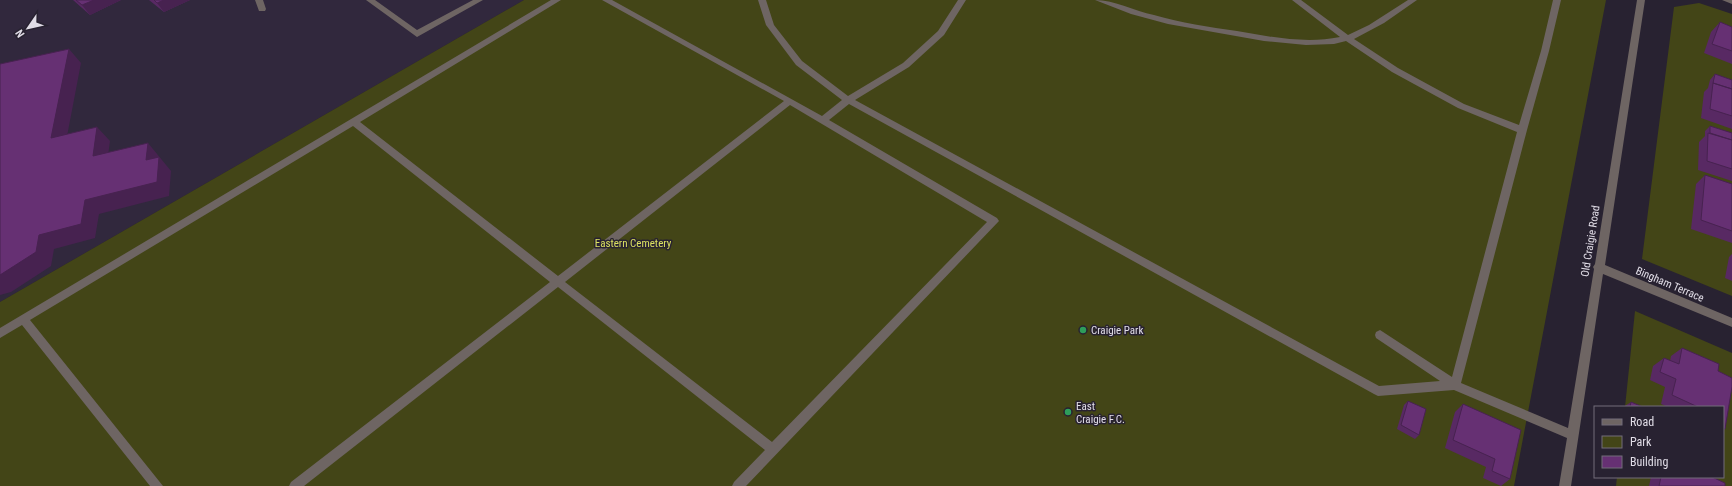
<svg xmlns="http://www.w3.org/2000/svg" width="1732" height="486" viewBox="0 0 1732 486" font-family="'Roboto Condensed',sans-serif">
	<rect width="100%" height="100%" fill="#282231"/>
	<path fill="#31283d" d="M0 0H524L0 302Z"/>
	<path fill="#434517" d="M524 0H1606L1514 486H0V302Z
		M1699 3 1732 14V296L1642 259 1674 7Z
		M1635 311 1732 353V486H1616L1617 477H1723V407H1625Z"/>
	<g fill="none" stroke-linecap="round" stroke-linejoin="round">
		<path fill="#6e6563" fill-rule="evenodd" d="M255 0H263L266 9 265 11H259Z
			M366 0H375L417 30 473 0H483L417 37Z
			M551 0H561L360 122 558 276 784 101 602 0H612L822 116 842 100 796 65 766 25 758 0H766L774 25 802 61 848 96 903 63 938 31 958 0H966L944 35 909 67 855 100 1379 386 1440 381 1376 338 1375 335 1376 332 1380 330 1452 377 1517 132 1458 108 1392 72 1346 41 1334 44 1306 45 1264 41 1168 24 1131 14 1095 0C1115 0 1134 11 1154 15 1181 23 1209 27 1237 31 1271 37 1306 44 1340 37L1292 0H1301L1348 35 1369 25 1408 0H1417L1384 23 1354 39 1398 68 1464 104 1519 125 1541 51 1553 0H1561L1549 51 1527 130 1461 383 1568 428 1594 269 1593 267 1595 264 1637 0H1645L1605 265 1732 318V327L1603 274 1571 486H1559L1567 438 1454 390 1378 396 1374 394 849 104 829 120 997 218 999 221 746 486H732L734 482 765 450 558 287 304 486H289L291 482 550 282 353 126 30 320 163 486H150L22 325 0 338V328ZM790 105 987 222 772 442 565 282Z
			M1722 0H1732V4Z"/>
	</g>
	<path fill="#582963" d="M73 0H121L90 15Z
		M149 0H190L164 12Z
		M1720 22 1732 27V64L1704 53 1711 32Z
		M1715 74 1732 80V129L1701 118 1704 92 1708 88 1710 80Z
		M1710 126 1732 133V181L1698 170 1699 142 1705 136V131Z
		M1705 175 1732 184V243L1691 229 1696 184Z
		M1732 254V281L1725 278 1729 257Z
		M1682 348 1719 364 1718 371 1732 378V387L1725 429 1723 431V407H1668L1661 404 1665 387 1650 380 1653 366 1664 358 1670 361 1671 356Z
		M1408 401 1419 435 1415 439 1397 429 1404 405Z
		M1631 402 1643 407H1625V406Z
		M1463 404 1510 479 1501 486 1483 478 1486 467 1445 448 1455 412Z
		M1651 477H1712L1725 486H1649Z"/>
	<path fill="#472250" d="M94 0H121L90 15 82 5Z
		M164 0H190L164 12 157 3Z
		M69 49 81 63 64 152 51 138Z
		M97 127 110 141 106 171 93 156Z
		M148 143 171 171 169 196 99 214 95 238 54 249 51 266 11 292 0 295V275L39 235 85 200 146 160Z"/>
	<path fill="#663073" stroke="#472250" d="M76 0H94L82 5Z
		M154 0H164L157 3Z
		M1720 22 1732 27V51L1712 44Z
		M69 49 51 138 97 127 93 156 148 143 146 160 159 157 157 182 85 200 81 224 39 235 36 252 0 275V64Z
		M1715 74 1732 80V89L1713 83Z
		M1713 83 1732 89V116L1710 109Z
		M1710 126 1732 133V140L1710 133Z
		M1708 133 1732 140V169L1707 161Z
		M1705 175 1732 184V231L1701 220Z
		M1682 348 1719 364 1718 371 1732 378V387L1725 429H1723V407H1698L1672 395 1676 379 1660 372 1664 358 1679 364Z
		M1408 401 1426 409 1419 435 1401 425Z
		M1631 402 1643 407H1630Z
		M1463 404 1521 430 1510 479 1492 471 1495 459 1453 440Z
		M1661 477H1712L1725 483V486H1659Z"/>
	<g fill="#2e9e5b" stroke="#282231" stroke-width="1.5">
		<circle cx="1083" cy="330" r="4"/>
		<circle cx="1068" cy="412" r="4"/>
	</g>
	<g text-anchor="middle" stroke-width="3" stroke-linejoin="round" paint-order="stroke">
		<g font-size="11" fill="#e1dde7" stroke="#282231">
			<text transform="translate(1590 241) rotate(-81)" y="4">Old Craigie Road</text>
			<text transform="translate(1670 284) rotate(23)" y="4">Bingham Terrace</text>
		</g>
		<g font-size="11" fill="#dce160" stroke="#282231">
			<text x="633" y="247">Eastern Cemetery</text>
		</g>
		<g font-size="11" fill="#e1dde7" stroke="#282231" text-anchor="start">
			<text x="1091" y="334">Craigie Park</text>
			<text x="1076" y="410">East<tspan x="1076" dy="13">Craigie F.C.</tspan></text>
		</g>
	</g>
	<rect x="1594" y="406" width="130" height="72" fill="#282231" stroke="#726d7a"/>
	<rect x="1602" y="419" width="20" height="6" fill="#6e6563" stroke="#726d7a"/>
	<text x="1630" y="426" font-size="12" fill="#e1dde7">Road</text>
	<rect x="1602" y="436" width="20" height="12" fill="#434517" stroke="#726d7a"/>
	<text x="1630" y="446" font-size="12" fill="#e1dde7">Park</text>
	<rect x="1602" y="456" width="20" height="12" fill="#663073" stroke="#726d7a"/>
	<text x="1630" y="466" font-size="12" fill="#e1dde7">Building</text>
	<g transform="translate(28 28) rotate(236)" stroke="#282231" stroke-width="3" paint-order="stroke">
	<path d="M0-3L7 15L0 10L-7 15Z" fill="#e1dde7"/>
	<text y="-6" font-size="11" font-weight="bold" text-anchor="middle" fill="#e1dde7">N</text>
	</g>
</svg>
